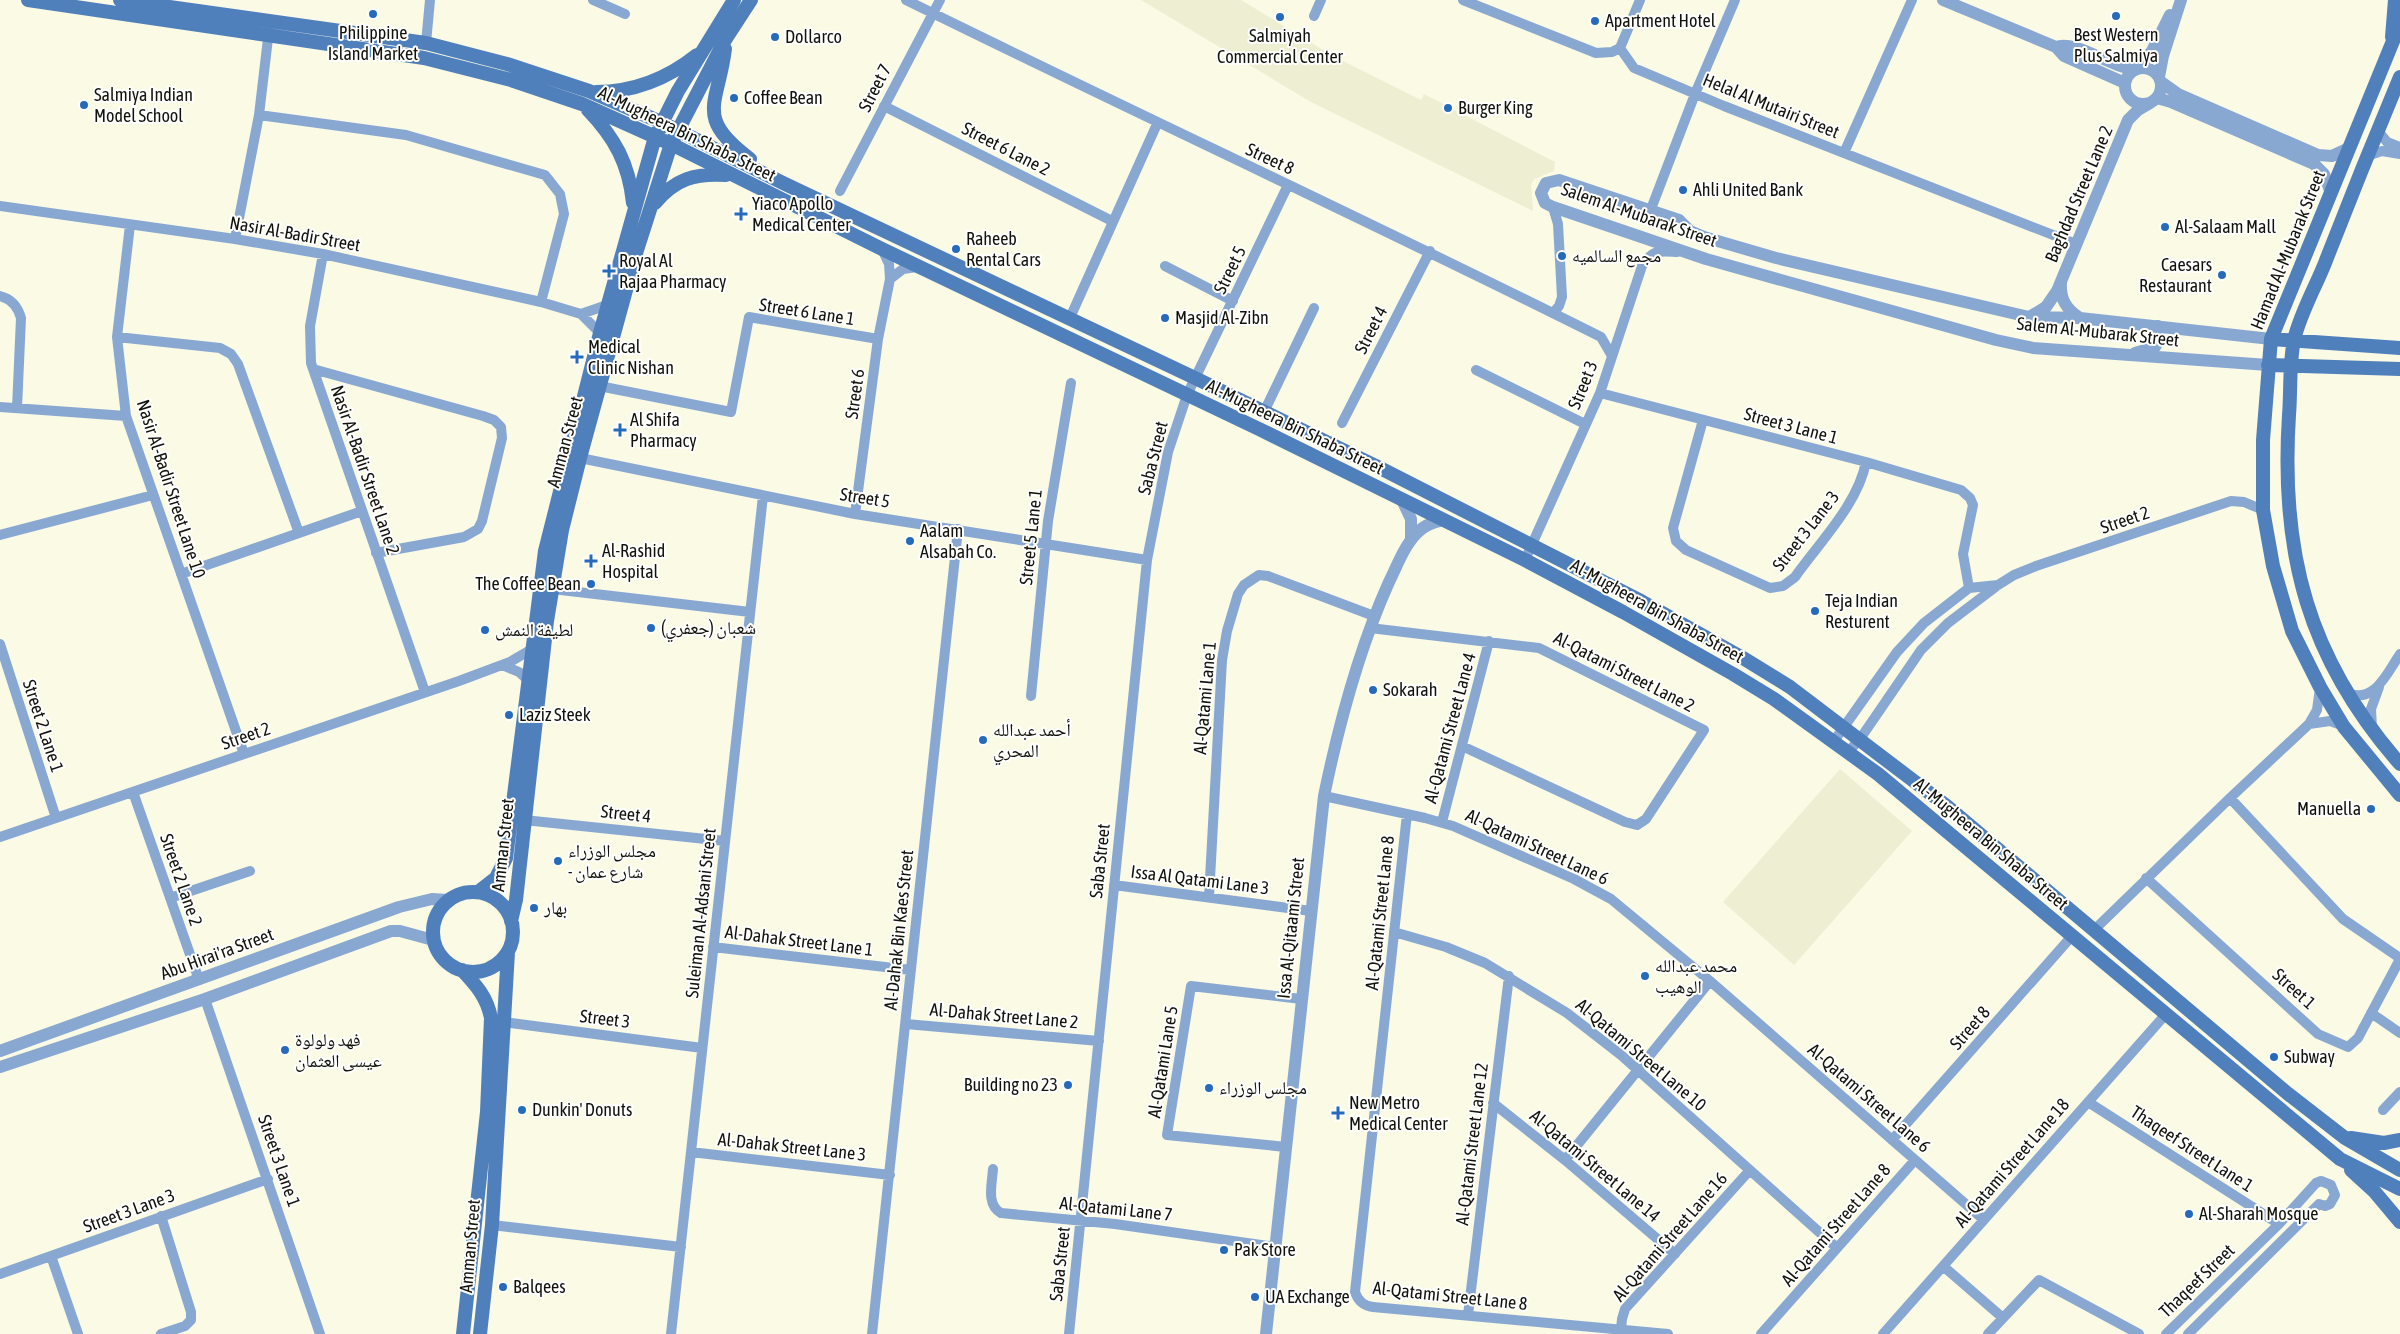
<svg xmlns="http://www.w3.org/2000/svg" width="2400" height="1334" viewBox="0 0 2400 1334" font-family="'Asap Condensed','Noto Naskh Arabic',sans-serif">
	<rect width="100%" height="100%" fill="#fafae5"/>
	<path fill="#eeeed2" d="M1141 0H1241L1333 56 1421 100 1424 94 1555 162 1554 171 1534 179 1531 185 1533 211 1311 102Z
		M1840 769 1912 831 1794 965 1723 902Z"/>
	<g fill="none" stroke-linecap="round" stroke-linejoin="round">
		<path stroke="#88a8d2" stroke-width="10" d="M593 0 625 14
			M906 0C1137 114 1371 222 1601 337L1612 356
			M1463 0 1596 53 1612 52 1620 48
			M1314 16 1321 0
			M426 43 430 0
			M1620 48 1634 68 1724 106 2076 244
			M1620 48 1640 0
			M884 106 1112 221
			M259 115 406 135 545 175 560 194 564 214 541 302
			M2378 131 2387 142 2400 147
			M1844 153 1912 0
			M2367 156 2382 151 2400 154
			M840 191 940 0
			M0 206 235 239 323 254 541 302 581 314 600 333
			M1553 207 1558 224 1562 297 1559 306 1553 313
			M1651 209 1695 94 1735 0
			M130 225 117 337 126 416 244 754
			M235 239 259 115 269 30
			M323 254 310 326 311 363 425 692
			M1165 266 1233 301
			M890 279 903 269 917 267
			M0 296C12 299 18 307 21 318L17 408
			M581 314 607 305
			M1069 320 1157 124
			M117 337 220 348 231 354 238 364 299 533
			M313 369 483 416 494 420 501 427 502 438 482 521 478 529 464 537 376 553
			M1476 370 1585 424
			M599 386 731 412 749 317 878 339
			M1600 393 1866 462 1961 490 1970 498 1973 505 1963 554 1969 588
			M0 407 126 416
			M1264 412 1314 308
			M1703 420 1673 528 1676 541 1686 550 1770 588 1783 586 1795 577C1819 543 1858 504 1866 462
			M1342 423 1430 251
			M580 458 855 514 1147 560
			M855 514 878 339 890 279 889 264 882 249
			M0 535 153 495
			M1525 560 1600 393 1642 266C1653 249 1659 251 1677 252
			M181 574 362 511
			M552 589 750 612
			M1370 628 1539 648 1704 730 1646 819 1637 825 1625 822 1462 746
			M0 644 56 818
			M502 665 519 672 528 680
			M2347 693C2375 704 2387 673 2400 654
			M1031 696 1048 521 1071 383
			M2309 724 2330 721 2344 726
			M2372 728 2371 709 2379 687
			M1834 741 1897 652 1924 623 1969 588 1998 585
			M1848 752 1860 739 1921 650 1948 623 1998 585 2014 575 2036 566 2231 501 2244 502 2263 510
			M133 792 199 980
			M1324 796 1425 818 1453 826 1574 879 1611 899 1710 981 1984 1220
			M2230 798 2343 919 2400 958
			M1407 814 1355 1292C1358 1301 1364 1306 1373 1307L1668 1334
			M524 820 725 841
			M1442 822 1489 641
			M0 837 459 681 510 662 532 649
			M2146 878 2318 1034 2348 1047 2358 1038 2400 959
			M1114 885 1311 911
			M1209 897 1222 660 1227 631 1238 594 1244 585 1259 575 1268 576 1374 616
			M170 898 250 871
			M2094 930 2230 798 2309 724 2317 710 2320 688
			M1394 932 1446 947 1485 963 1567 1013 1621 1055 1837 1248
			M713 947 911 970
			M205 999 320 1334
			M2371 1013 2400 1033
			M503 1022 702 1048
			M906 1024 1099 1041
			M2088 1102 2279 1224
			M1493 1103 1565 1160 1675 1254
			M2383 1110 2400 1092
			M1892 1140 2072 936
			M1286 1147 1167 1135 1191 986 1301 999
			M691 1152 890 1175
			M1565 1160 1710 981
			M993 1169C992 1184 986 1205 1001 1213L1115 1224 1276 1247
			M161 1216 191 1312V1320L185 1326 161 1334
			M492 1225 681 1247
			M51 1256 78 1334
			M1943 1266 2003 1318
			M0 1274 268 1179
			M1468 1315 1509 976
			M1621 1329 1622 1319 1625 1309 1750 1170
			M671 1334 763 496
			M872 1334 958 529
			M1069 1334 1147 560 1168 452 1187 395 1288 185
			M1761 1334 1915 1160
			M1883 1334 2166 1014
			M1988 1334 2039 1280 2139 1334
			M2166 1334 2279 1224 2316 1183 2321 1181 2331 1185 2335 1195 2330 1204 2325 1206 2319 1204 2188 1334"/>
		<path stroke="#88a8d2" stroke-width="12" d="M1943 0 2056 47 2064 56 2125 83
			M2056 47C2075 39 2111 68 2135 69
			M2125 86a18 18 0 1 1 36 0a18 18 0 1 1-36 0Z
			M2138 68 2152 51 2170 15
			M2159 77 2163 56 2181 0
			M2161 82 2178 94 2318 155 2332 156 2349 148
			M2157 98 2171 102 2314 164 2324 174 2331 193
			M2061 283C2060 299 2066 309 2080 318
			M2031 316 2046 307 2057 291 2128 120 2138 110 2150 103
			M2135 353 2155 347 2159 340 2158 326
			M2268 365 2033 348 1996 340 1706 259 1553 207 1545 203 1541 193 1546 183 1559 180 1679 220 1690 231 1704 237 1776 258 2029 317 2080 318 2271 339
			M1402 500 1411 519V540
			M0 1051 399 907 432 899 448 900
			M0 1067 205 999 391 931H400L433 940
			M1266 1334 1324 796C1339 723 1358 651 1389 582 1397 566 1404 546 1417 533 1424 525 1433 522 1444 520"/>
		<path stroke="#5080bc" stroke-width="14" d="M28 0 424 58 511 80 582 104 671 144 882 249 1259 429 1525 560 1623 612 1733 674 1774 699 1878 774 2340 1159 2400 1189
			M120 0 426 43 507 64 589 91 663 123 783 183 1195 378 1382 469 1641 601 1743 658 1790 687 1948 807 2287 1093 2345 1138 2400 1170
			M2400 24 2271 339 2263 440V510L2273 566 2292 631 2320 687 2344 727 2400 795
			M2392 37 2395 0
			M725 49C718 105 694 117 750 159
			M2400 77C2374 139 2349 201 2325 263 2315 288 2300 314 2294 340 2289 364 2291 391 2289 415 2280 553 2308 659 2400 764
			M596 92C635 92 667 79 697 55
			M588 110C615 138 629 164 633 203
			M655 203C675 179 695 173 726 175
			M2271 339 2400 348
			M2268 365 2400 369
			M478 892 496 878 506 858 545 551 600 333 655 137 678 91 734 0
			M433 932a40 40 0 1 1 80 0a40 40 0 1 1-80 0Z
			M511 921 516 900 547 621 562 530 580 458 637 250 671 144 725 40 751 0
			M462 970C476 985 487 997 491 1018L487 1112 463 1334
			M2351 1138 2384 1143 2400 1140
			M2351 1170 2374 1191 2400 1222
			M480 1334 492 1225 508 952"/>
	</g>
	<g fill="#266abb" stroke="#fff" stroke-width="2">
		<circle cx="373" cy="14" r="5"/>
		<circle cx="2116" cy="16" r="5"/>
		<circle cx="1280" cy="17" r="5"/>
		<circle cx="1595" cy="21" r="5"/>
		<circle cx="775" cy="37" r="5"/>
		<circle cx="734" cy="98" r="5"/>
		<circle cx="84" cy="105" r="5"/>
		<circle cx="1448" cy="108" r="5"/>
		<circle cx="1683" cy="190" r="5"/>
		<path d="M738.5 206.5h5v5h5v5h-5v5h-5v-5h-5v-5h5z"/>
		<circle cx="2165" cy="227" r="5"/>
		<circle cx="956" cy="249" r="5"/>
		<circle cx="1562" cy="256" r="5"/>
		<path d="M606.5 263.5h5v5h5v5h-5v5h-5v-5h-5v-5h5z"/>
		<circle cx="2222" cy="275" r="5"/>
		<circle cx="1165" cy="318" r="5"/>
		<path d="M574.5 349.5h5v5h5v5h-5v5h-5v-5h-5v-5h5z"/>
		<path d="M617.5 422.5h5v5h5v5h-5v5h-5v-5h-5v-5h5z"/>
		<circle cx="910" cy="541" r="5"/>
		<path d="M588.5 553.5h5v5h5v5h-5v5h-5v-5h-5v-5h5z"/>
		<circle cx="591" cy="584" r="5"/>
		<circle cx="1815" cy="611" r="5"/>
		<circle cx="651" cy="628" r="5"/>
		<circle cx="485" cy="630" r="5"/>
		<circle cx="1373" cy="690" r="5"/>
		<circle cx="509" cy="715" r="5"/>
		<circle cx="983" cy="740" r="5"/>
		<circle cx="2371" cy="809" r="5"/>
		<circle cx="558" cy="861" r="5"/>
		<circle cx="534" cy="908" r="5"/>
		<circle cx="1645" cy="976" r="5"/>
		<circle cx="285" cy="1050" r="5"/>
		<circle cx="2274" cy="1057" r="5"/>
		<circle cx="1068" cy="1085" r="5"/>
		<circle cx="1209" cy="1088" r="5"/>
		<circle cx="522" cy="1110" r="5"/>
		<path d="M1335.5 1105.5h5v5h5v5h-5v5h-5v-5h-5v-5h5z"/>
		<circle cx="2189" cy="1214" r="5"/>
		<circle cx="1224" cy="1250" r="5"/>
		<circle cx="503" cy="1287" r="5"/>
		<circle cx="1255" cy="1297" r="5"/>
	</g>
	<g text-anchor="middle" stroke-width="4" stroke-linejoin="round" paint-order="stroke">
		<g font-size="18" fill="#12120b" stroke="#fff" text-anchor="start">
			<text x="1605" y="27">Apartment Hotel</text>
			<text x="373" y="39" text-anchor="middle">Philippine<tspan x="373" dy="21">Island Market</tspan></text>
			<text x="2116" y="41" text-anchor="middle">Best Western<tspan x="2116" dy="21">Plus Salmiya</tspan></text>
			<text x="1280" y="42" text-anchor="middle">Salmiyah<tspan x="1280" dy="21">Commercial Center</tspan></text>
			<text x="785" y="43">Dollarco</text>
			<text x="94" y="101">Salmiya Indian<tspan x="94" dy="21">Model School</tspan></text>
			<text x="744" y="104">Coffee Bean</text>
			<text x="1458" y="114">Burger King</text>
			<text x="1693" y="196">Ahli United Bank</text>
			<text x="752" y="210">Yiaco Apollo<tspan x="752" dy="21">Medical Center</tspan></text>
			<text x="2175" y="233">Al-Salaam Mall</text>
			<text x="966" y="245">Raheeb<tspan x="966" dy="21">Rental Cars</tspan></text>
			<text x="1572" y="262">مجمع السالميه</text>
			<text x="619" y="267">Royal Al<tspan x="619" dy="21">Rajaa Pharmacy</tspan></text>
			<text x="2212" y="271" text-anchor="end">Caesars<tspan x="2212" dy="21">Restaurant</tspan></text>
			<text x="1175" y="324">Masjid Al-Zibn</text>
			<text x="588" y="353">Medical<tspan x="588" dy="21">Clinic Nishan</tspan></text>
			<text x="630" y="426">Al Shifa<tspan x="630" dy="21">Pharmacy</tspan></text>
			<text x="920" y="537">Aalam<tspan x="920" dy="21">Alsabah Co.</tspan></text>
			<text x="602" y="557">Al-Rashid<tspan x="602" dy="21">Hospital</tspan></text>
			<text x="581" y="590" text-anchor="end">The Coffee Bean</text>
			<text x="1825" y="607">Teja Indian<tspan x="1825" dy="21">Resturent</tspan></text>
			<text x="661" y="634">شعبان (جعفري)</text>
			<text x="495" y="636">لطيفة النمش</text>
			<text x="1383" y="696">Sokarah</text>
			<text x="519" y="721">Laziz Steek</text>
			<text x="993" y="736">أحمد عبدالله<tspan x="993" dy="21">المحري</tspan></text>
			<text x="2361" y="815" text-anchor="end">Manuella</text>
			<text x="568" y="857">مجلس الوزراء<tspan x="568" dy="21">- شارع عمان</tspan></text>
			<text x="544" y="914">بهار</text>
			<text x="1655" y="972">محمد عبدالله<tspan x="1655" dy="21">الوهيب</tspan></text>
			<text x="295" y="1046">فهد ولولوة<tspan x="295" dy="21">عيسى العثمان</tspan></text>
			<text x="2284" y="1063">Subway</text>
			<text x="1058" y="1091" text-anchor="end">Building no 23</text>
			<text x="1219" y="1094">مجلس الوزراء</text>
			<text x="1349" y="1109">New Metro<tspan x="1349" dy="21">Medical Center</tspan></text>
			<text x="532" y="1116">Dunkin' Donuts</text>
			<text x="2199" y="1220">Al-Sharah Mosque</text>
			<text x="1234" y="1256">Pak Store</text>
			<text x="513" y="1293">Balqees</text>
			<text x="1265" y="1303">UA Exchange</text>
		</g>
		<g font-size="18" fill="#12120b" stroke="#fff">
			<text transform="translate(875 88) rotate(-63)" y="6">Street 7</text>
			<text transform="translate(1771 106) rotate(22)" y="6">Helal Al Mutairi Street</text>
			<text transform="translate(687 134) rotate(26)" y="6">Al-Mugheera Bin Shaba Street</text>
			<text transform="translate(1006 149) rotate(27)" y="6">Street 6 Lane 2</text>
			<text transform="translate(1270 159) rotate(25)" y="6">Street 8</text>
			<text transform="translate(2079 194) rotate(-67)" y="6">Baghdad Street Lane 2</text>
			<text transform="translate(1639 215) rotate(19)" y="6">Salem Al-Mubarak Street</text>
			<text transform="translate(295 234) rotate(10)" y="6">Nasir Al-Badir Street</text>
			<text transform="translate(2288 250) rotate(-68)" y="6">Hamad Al-Mubarak Street</text>
			<text transform="translate(1230 270) rotate(-64)" y="6">Street 5</text>
			<text transform="translate(807 312) rotate(9)" y="6">Street 6 Lane 1</text>
			<text transform="translate(1371 330) rotate(-63)" y="6">Street 4</text>
			<text transform="translate(2098 332) rotate(6)" y="6">Salem Al-Mubarak Street</text>
			<text transform="translate(1583 385) rotate(-68)" y="6">Street 3</text>
			<text transform="translate(855 394) rotate(-82)" y="6">Street 6</text>
			<text transform="translate(1791 426) rotate(15)" y="6">Street 3 Lane 1</text>
			<text transform="translate(1295 427) rotate(26)" y="6">Al-Mugheera Bin Shaba Street</text>
			<text transform="translate(565 442) rotate(-75)" y="6">Amman Street</text>
			<text transform="translate(1153 458) rotate(-76)" y="6">Saba Street</text>
			<text transform="translate(365 470) rotate(71)" y="6">Nasir Al-Badir Street Lane 2</text>
			<text transform="translate(171 489) rotate(72)" y="6">Nasir Al-Badir Street Lane 10</text>
			<text transform="translate(865 498) rotate(9)" y="6">Street 5</text>
			<text transform="translate(2125 520) rotate(-19)" y="6">Street 2</text>
			<text transform="translate(1806 531) rotate(-52)" y="6">Street 3 Lane 3</text>
			<text transform="translate(1031 537) rotate(-84)" y="6">Street 5 Lane 1</text>
			<text transform="translate(1657 611) rotate(29)" y="6">Al-Mugheera Bin Shaba Street</text>
			<text transform="translate(1624 672) rotate(27)" y="6">Al-Qatami Street Lane 2</text>
			<text transform="translate(1205 698) rotate(-85)" y="6">Al-Qatami Lane 1</text>
			<text transform="translate(43 726) rotate(72)" y="6">Street 2 Lane 1</text>
			<text transform="translate(1450 728) rotate(-75)" y="6">Al-Qatami Street Lane 4</text>
			<text transform="translate(246 736) rotate(-19)" y="6">Street 2</text>
			<text transform="translate(626 814) rotate(6)" y="6">Street 4</text>
			<text transform="translate(1991 844) rotate(40)" y="6">Al-Mugheera Bin Shaba Street</text>
			<text transform="translate(503 845) rotate(-84)" y="6">Amman Street</text>
			<text transform="translate(1537 847) rotate(25)" y="6">Al-Qatami Street Lane 6</text>
			<text transform="translate(1100 861) rotate(-84)" y="6">Saba Street</text>
			<text transform="translate(181 880) rotate(71)" y="6">Street 2 Lane 2</text>
			<text transform="translate(1200 880) rotate(7)" y="6">Issa Al Qatami Lane 3</text>
			<text transform="translate(701 913) rotate(-84)" y="6">Suleiman Al-Adsani Street</text>
			<text transform="translate(1380 913) rotate(-84)" y="6">Al-Qatami Street Lane 8</text>
			<text transform="translate(1291 928) rotate(-84)" y="6">Issa Al-Qitaami Street</text>
			<text transform="translate(899 930) rotate(-84)" y="6">Al-Dahak Bin Kaes Street</text>
			<text transform="translate(799 941) rotate(7)" y="6">Al-Dahak Street Lane 1</text>
			<text transform="translate(217 954) rotate(-20)" y="6">Abu Hirai'ra Street</text>
			<text transform="translate(2294 989) rotate(42)" y="6">Street 1</text>
			<text transform="translate(1004 1016) rotate(5)" y="6">Al-Dahak Street Lane 2</text>
			<text transform="translate(605 1019) rotate(7)" y="6">Street 3</text>
			<text transform="translate(1970 1028) rotate(-49)" y="6">Street 8</text>
			<text transform="translate(1641 1055) rotate(40)" y="6">Al-Qatami Street Lane 10</text>
			<text transform="translate(1163 1062) rotate(-81)" y="6">Al-Qatami Lane 5</text>
			<text transform="translate(1869 1098) rotate(41)" y="6">Al-Qatami Street Lane 6</text>
			<text transform="translate(1472 1144) rotate(-83)" y="6">Al-Qatami Street Lane 12</text>
			<text transform="translate(792 1147) rotate(6)" y="6">Al-Dahak Street Lane 3</text>
			<text transform="translate(2192 1149) rotate(33)" y="6">Thaqeef Street Lane 1</text>
			<text transform="translate(279 1161) rotate(71)" y="6">Street 3 Lane 1</text>
			<text transform="translate(2012 1163) rotate(-49)" y="6">Al-Qatami Street Lane 18</text>
			<text transform="translate(1595 1166) rotate(40)" y="6">Al-Qatami Street Lane 14</text>
			<text transform="translate(1116 1209) rotate(6)" y="6">Al-Qatami Lane 7</text>
			<text transform="translate(129 1211) rotate(-20)" y="6">Street 3 Lane 3</text>
			<text transform="translate(1836 1225) rotate(-49)" y="6">Al-Qatami Street Lane 8</text>
			<text transform="translate(1670 1237) rotate(-49)" y="6">Al-Qatami Street Lane 16</text>
			<text transform="translate(470 1246) rotate(-85)" y="6">Amman Street</text>
			<text transform="translate(1060 1264) rotate(-84)" y="6">Saba Street</text>
			<text transform="translate(2197 1281) rotate(-44)" y="6">Thaqeef Street</text>
			<text transform="translate(1450 1296) rotate(6)" y="6">Al-Qatami Street Lane 8</text>
		</g>
	</g>
</svg>
